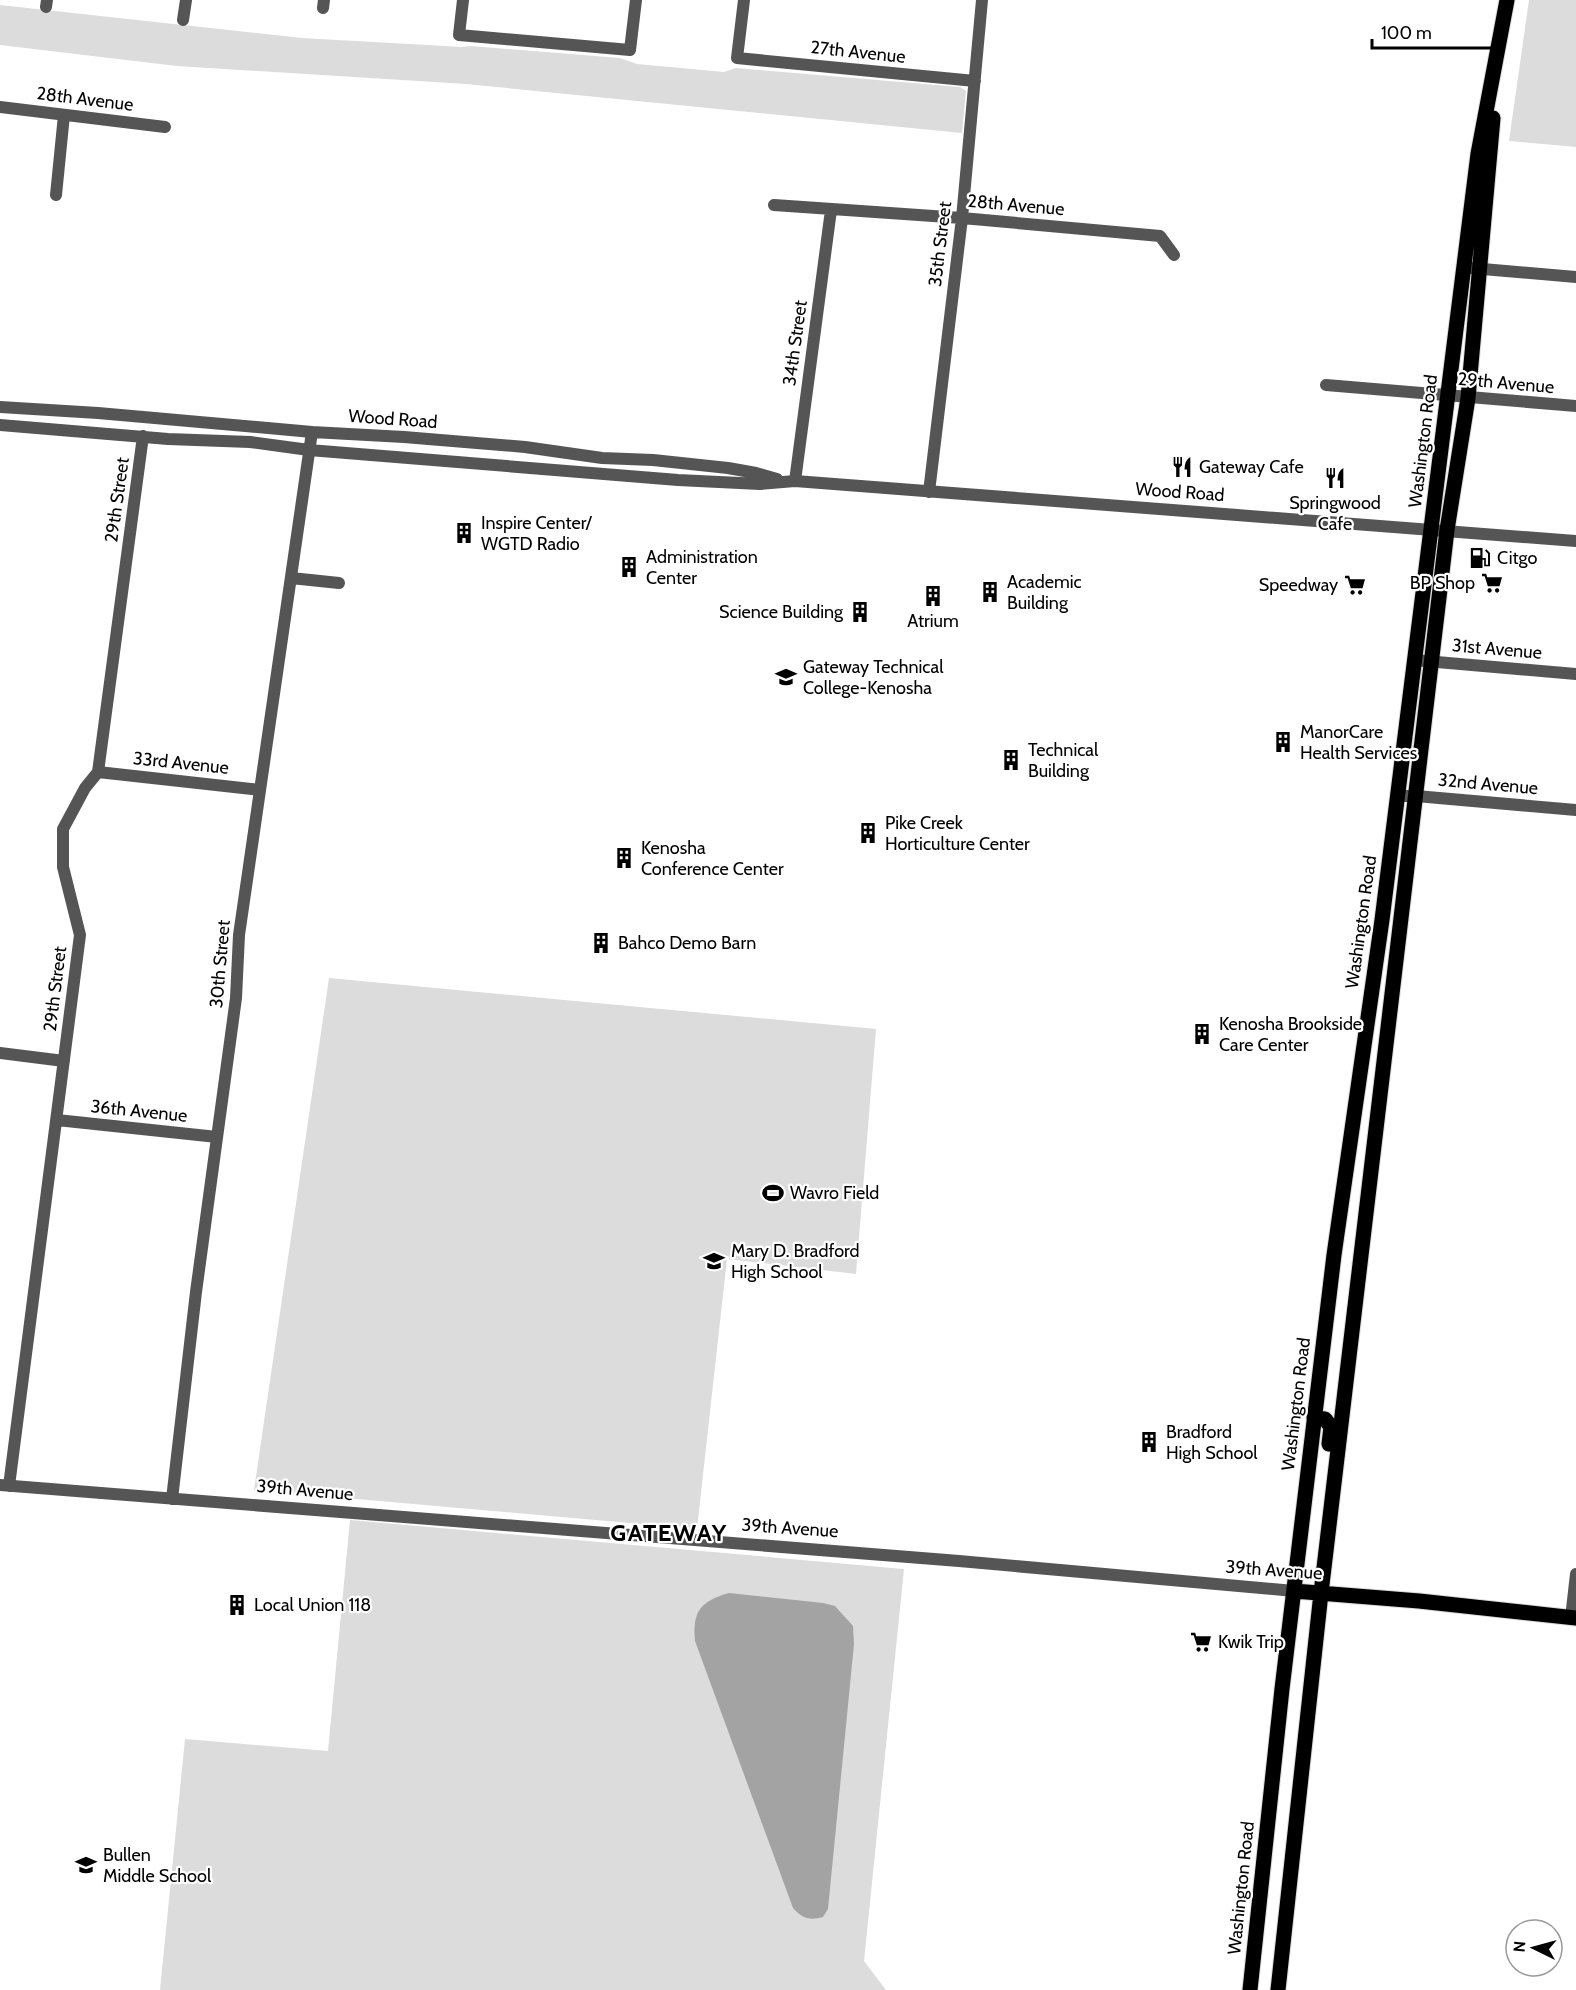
<svg xmlns="http://www.w3.org/2000/svg" width="1576" height="1990" viewBox="0 0 1576 1990" font-family="Cabin,sans-serif">
	<rect width="100%" height="100%" fill="#fff"/>
	<path fill="#dcdcdc" d="M1529 0H1576V147L1509 141Z
		M0 5 302 38 462 47 471 46 620 58 637 64 724 72 736 68 960 87 966 91 962 133 466 84 177 66 0 45Z
		M329 978 876 1029 856 1274 727 1259 697 1529 254 1490Z
		M350 1520 904 1569 864 1961 886 1990H160L185 1739 328 1751Z"/>
	<path fill="#a3a3a3" d="M729 1593 823 1603 835 1606 853 1626 854 1644 828 1909 823 1917C809 1921 802 1918 793 1908L695 1641C692 1611 701 1601 729 1593Z"/>
	<g fill="none" stroke-linecap="round" stroke-linejoin="round">
		<defs>
			<path id="major" d="M1314 1418 1325 1419 1331 1427 1329 1444
				M1294 1591 1419 1601 1576 1618
				M1250 1990 1282 1689 1334 1255 1382 920 1478 154 1507 0
				M1278 1990 1321 1593 1447 530 1468 398 1493 118"/>
		</defs>
		<use href="#major" stroke="#dbdbdb" stroke-width="17"/>
		<path stroke="#555" stroke-width="12" d="M463 0 459 35 630 50 636 0
			M744 0 737 58 975 81
			M46 7 47 0
			M323 8 324 0
			M183 20 186 0
			M0 107 165 127
			M56 195 64 115
			M774 205 962 218 1160 236 1174 255
			M1471 268 1576 277
			M1326 385 1576 406
			M0 407 98 413 312 432 404 437 525 447 602 458 653 460 728 468 756 473 777 479
			M0 425 168 439 250 442 309 450 678 480 760 484 795 481 1576 541
			M795 481 831 210
			M929 492 962 218 982 0
			M291 578 339 583
			M1414 660 1576 674
			M98 772 260 790
			M1397 796H1416L1576 810
			M0 1053 64 1061
			M57 1120 217 1137
			M0 1485 959 1561 1294 1591
			M9 1486 80 935 63 867V829L85 788 98 772 143 436
			M172 1499 196 1292 236 998 239 935 312 432
			M1571 1618 1576 1574"/>
		<use href="#major" stroke="#000" stroke-width="15"/>
	</g>
	<defs>
		<symbol id="restaurant-bare" viewBox="-9 -9 18 18"><path d="M-5-6h1v4h1v-4h1v4h1v-4h1v5L-1.5 .5V6h-2V.5L-5-1ZM5-6V6H3V1.5H1.5Q1.5-4 5-6Z" fill="#000" stroke="#fff" stroke-width="2.5" paint-order="stroke"/></symbol>
		<symbol id="building-bare" viewBox="-9 -9 18 18"><path d="M-4-6H4V6H1V3H-1V6H-4ZM-2.5-4.3h1.7v1.8h-1.7ZM.8-4.3h1.7v1.8H.8ZM-2.5-1h1.7V.8h-1.7ZM.8-1h1.7V.8H.8Z" fill="#000" stroke="#fff" stroke-width="2.5" paint-order="stroke"/></symbol>
		<symbol id="fuel-bare" viewBox="-9 -9 18 18"><path d="M-5.5-6h7V0h2V4h1.3V-2.5L3-4.5l.8-.8L6-3V5H2.5V1h-1V6h-7ZM-4.2-4.7v3.2H.2V-4.7Z" fill="#000" stroke="#fff" stroke-width="2.5" paint-order="stroke"/></symbol>
		<symbol id="supermarket-bare" viewBox="-9 -9 18 18"><path d="M-6-5.5h2.5l.6 2H6L4.5 2H-2.5L-4.4-4H-6ZM-1.5 3.2a1.3 1.3 0 1 0 .1 0ZM3 3.2a1.3 1.3 0 1 0 .1 0Z" fill="#000" stroke="#fff" stroke-width="2.5" paint-order="stroke"/></symbol>
		<symbol id="university-bare" viewBox="-9 -9 18 18"><path d="M0-5L7-2L0 1L-7-2ZM-4 1L0 2.5L4 1V4Q0 6-4 4Z" fill="#000" stroke="#fff" stroke-width="2.5" paint-order="stroke"/></symbol>
		<symbol id="stadium-bare" viewBox="-9 -9 18 18"><path d="M0-5a6.5 5 0 1 0 0 10a6.5 5 0 1 0 0-10ZM-3.5-1.8h7v3.6h-7Z" fill="#000" stroke="#fff" stroke-width="2.5" paint-order="stroke"/></symbol>
		<symbol id="school-bare" viewBox="-9 -9 18 18"><path d="M0-5L7-2L0 1L-7-2ZM-4 1L0 2.5L4 1V4Q0 6-4 4Z" fill="#000" stroke="#fff" stroke-width="2.5" paint-order="stroke"/></symbol>
	</defs>
	<g fill-rule="evenodd">
		<use href="#restaurant-bare" x="1167" y="452" width="30" height="30"/>
		<use href="#restaurant-bare" x="1320" y="463" width="30" height="30"/>
		<use href="#building-bare" x="449" y="518" width="30" height="30"/>
		<use href="#fuel-bare" x="1465" y="543" width="30" height="30"/>
		<use href="#building-bare" x="614" y="552" width="30" height="30"/>
		<use href="#supermarket-bare" x="1477" y="568" width="30" height="30"/>
		<use href="#supermarket-bare" x="1340" y="570" width="30" height="30"/>
		<use href="#building-bare" x="975" y="577" width="30" height="30"/>
		<use href="#building-bare" x="918" y="581" width="30" height="30"/>
		<use href="#building-bare" x="845" y="597" width="30" height="30"/>
		<use href="#university-bare" x="771" y="662" width="30" height="30"/>
		<use href="#building-bare" x="1268" y="727" width="30" height="30"/>
		<use href="#building-bare" x="996" y="745" width="30" height="30"/>
		<use href="#building-bare" x="853" y="818" width="30" height="30"/>
		<use href="#building-bare" x="609" y="843" width="30" height="30"/>
		<use href="#building-bare" x="586" y="928" width="30" height="30"/>
		<use href="#building-bare" x="1187" y="1019" width="30" height="30"/>
		<use href="#stadium-bare" x="758" y="1178" width="30" height="30"/>
		<use href="#school-bare" x="699" y="1246" width="30" height="30"/>
		<use href="#building-bare" x="1134" y="1427" width="30" height="30"/>
		<use href="#building-bare" x="222" y="1590" width="30" height="30"/>
		<use href="#supermarket-bare" x="1186" y="1627" width="30" height="30"/>
		<use href="#school-bare" x="71" y="1850" width="30" height="30"/>
	</g>
	<g text-anchor="middle" stroke-width="4.5" stroke-linejoin="round" paint-order="stroke">
		<g font-size="18" fill="#000" stroke="#fff">
			<text transform="translate(858 52) rotate(6)" y="6">27th Avenue</text>
			<text transform="translate(85 99) rotate(7)" y="6">28th Avenue</text>
			<text transform="translate(1016 205) rotate(5)" y="6">28th Avenue</text>
			<text transform="translate(940 244) rotate(-83)" y="6">35th Street</text>
			<text transform="translate(795 343) rotate(-82)" y="6">34th Street</text>
			<text transform="translate(1506 383) rotate(5)" y="6">29th Avenue</text>
			<text transform="translate(393 419) rotate(4)" y="6">Wood Road</text>
			<text transform="translate(1423 441) rotate(-83)" y="6">Washington Road</text>
			<text transform="translate(1180 492) rotate(4)" y="6">Wood Road</text>
			<text transform="translate(117 500) rotate(-82)" y="6">29th Street</text>
			<text transform="translate(1497 649) rotate(5)" y="6">31st Avenue</text>
			<text transform="translate(181 763) rotate(6)" y="6">33rd Avenue</text>
			<text transform="translate(1488 784) rotate(5)" y="6">32nd Avenue</text>
			<text transform="translate(1361 922) rotate(-82)" y="6">Washington Road</text>
			<text transform="translate(220 964) rotate(-85)" y="6">30th Street</text>
			<text transform="translate(55 989) rotate(-83)" y="6">29th Street</text>
			<text transform="translate(139 1111) rotate(6)" y="6">36th Avenue</text>
			<text transform="translate(1296 1404) rotate(-83)" y="6">Washington Road</text>
			<text transform="translate(305 1490) rotate(5)" y="6">39th Avenue</text>
			<text transform="translate(790 1528) rotate(4)" y="6">39th Avenue</text>
			<text transform="translate(1274 1570) rotate(4)" y="6">39th Avenue</text>
			<text transform="translate(1241 1888) rotate(-84)" y="6">Washington Road</text>
		</g>
		<g font-size="18" fill="#000" stroke="#fff" text-anchor="start">
			<text x="1199" y="473">Gateway Cafe</text>
			<text x="1335" y="509" text-anchor="middle">Springwood<tspan x="1335" dy="21">Cafe</tspan></text>
			<text x="481" y="529">Inspire Center/<tspan x="481" dy="21">WGTD Radio</tspan></text>
			<text x="646" y="563">Administration<tspan x="646" dy="21">Center</tspan></text>
			<text x="1497" y="564">Citgo</text>
			<text x="1007" y="588">Academic<tspan x="1007" dy="21">Building</tspan></text>
			<text x="1475" y="589" text-anchor="end">BP Shop</text>
			<text x="1338" y="591" text-anchor="end">Speedway</text>
			<text x="843" y="618" text-anchor="end">Science Building</text>
			<text x="933" y="627" text-anchor="middle">Atrium</text>
			<text x="803" y="673">Gateway Technical<tspan x="803" dy="21">College-Kenosha</tspan></text>
			<text x="1300" y="738">ManorCare<tspan x="1300" dy="21">Health Services</tspan></text>
			<text x="1028" y="756">Technical<tspan x="1028" dy="21">Building</tspan></text>
			<text x="885" y="829">Pike Creek<tspan x="885" dy="21">Horticulture Center</tspan></text>
			<text x="641" y="854">Kenosha<tspan x="641" dy="21">Conference Center</tspan></text>
			<text x="618" y="949">Bahco Demo Barn</text>
			<text x="1219" y="1030">Kenosha Brookside<tspan x="1219" dy="21">Care Center</tspan></text>
			<text x="790" y="1199">Wavro Field</text>
			<text x="731" y="1257">Mary D. Bradford<tspan x="731" dy="21">High School</tspan></text>
			<text x="1166" y="1438">Bradford<tspan x="1166" dy="21">High School</tspan></text>
			<text x="254" y="1611">Local Union 118</text>
			<text x="1218" y="1648">Kwik Trip</text>
			<text x="103" y="1861">Bullen<tspan x="103" dy="21">Middle School</tspan></text>
		</g>
		<g font-size="24" font-weight="bold" letter-spacing="1.5" fill="#000" stroke="#fff">
			<text x="669" y="1541">GATEWAY</text>
		</g>
	</g>
	<g transform="translate(1534 1948) rotate(275)"><circle r="28" fill="#ffffff" stroke="#999999" stroke-width="1.5"/>
	<path d="M0-4.5L10 22L0 15L-10 22Z" fill="#000000"/>
	<text y="-9" font-size="16" font-weight="bold" text-anchor="middle" fill="#000000">N</text>
	</g>
	<path d="M1372 39v9h130v-9" fill="none" stroke="#000000" stroke-width="3"/>
	<text x="1381" y="39" font-size="18" fill="#000000" stroke="#ffffff" stroke-width="4.5" paint-order="stroke">100 m</text>
</svg>
